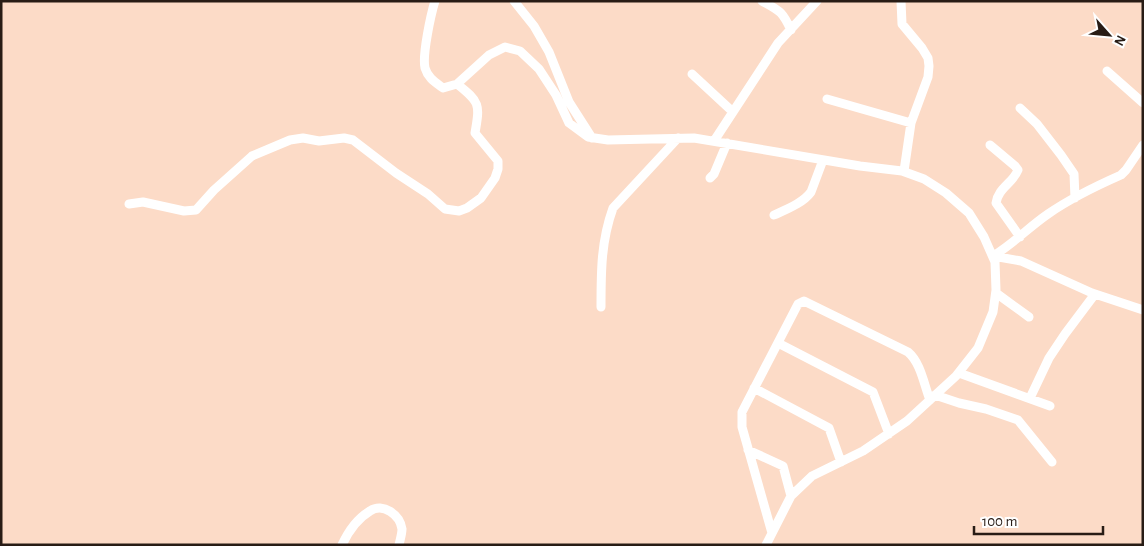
<svg xmlns="http://www.w3.org/2000/svg" width="1144" height="546" viewBox="0 0 1144 546" font-family="'Alegreya Sans',sans-serif">
	<rect width="100%" height="100%" fill="#fcdbc7"/>
	<g fill="none" stroke-linecap="round" stroke-linejoin="round">
		<path stroke="#fff" stroke-width="9" d="M435 1C431 14 422 55 425 68 428 78 435 82 443 88L457 84 489 55 505 47 520 51 539 69 556 95 569 123 588 137 608 140 694 138 860 166 902 171 924 179 946 193 969 213 984 237 995 262 996 290 993 312 978 348 956 376 907 421 863 451 812 476 791 496 766 545
			M514 1 534 26 549 52 569 102 592 138
			M762 1C780 11 782 11 791 30
			M901 1 902 24 922 48 928 58 929 66 928 77 911 123 904 171
			M1107 71 1143 103
			M692 74 733 112
			M827 99 911 123
			M1020 108 1037 124 1061 155 1074 174 1075 198
			M714 141 778 43 817 1
			M990 145 1015 166 1018 170C1013 183 998 188 996 203L1020 237
			M710 178 714 174 727 143
			M129 204 143 202 184 211 196 210 214 190 252 156 290 140 303 138 319 141 344 138 353 140 396 173 428 194 445 209 459 211 467 208 481 198 495 178 498 169V161L475 133C480 104 480 102 457 84
			M774 215C787 209 803 203 811 192L823 160
			M993 256C1013 244 1029 227 1048 214 1071 198 1096 186 1121 175L1126 170 1143 145
			M993 256 1021 261 1092 293 1143 310
			M996 293 1029 317
			M601 307C601 272 601 241 613 208L678 138
			M778 343 873 392 889 434
			M959 373 1050 406
			M754 388 829 428 841 462
			M935 395 959 403 986 409 1018 420 1052 462
			M1030 398 1049 358 1065 334 1095 294
			M748 450 783 466 791 496
			M772 533 742 427V412L798 304 804 301 808 303 908 352C921 363 924 385 930 400
			M342 545C348 532 358 518 370 511 383 502 400 515 402 529 402 534 400 540 399 545"/>
	</g>
	<rect width="1144" height="546" fill="none" stroke="#281c15" stroke-width="5"/>
	<g transform="translate(1109 35) rotate(117)" stroke="#ffffff" stroke-width="4" paint-order="stroke">
	<path d="M0-4L9 19L0 12L-9 19Z" fill="#281c15"/>
	<text y="-8" font-size="14" font-weight="bold" text-anchor="middle" fill="#281c15">N</text>
	</g>
	<path d="M974 526v8h129v-8" fill="none" stroke="#281c15" stroke-width="2.5"/>
	<text x="982" y="526" font-size="15" fill="#281c15" stroke="#ffffff" stroke-width="4" paint-order="stroke">100 m</text>
</svg>
